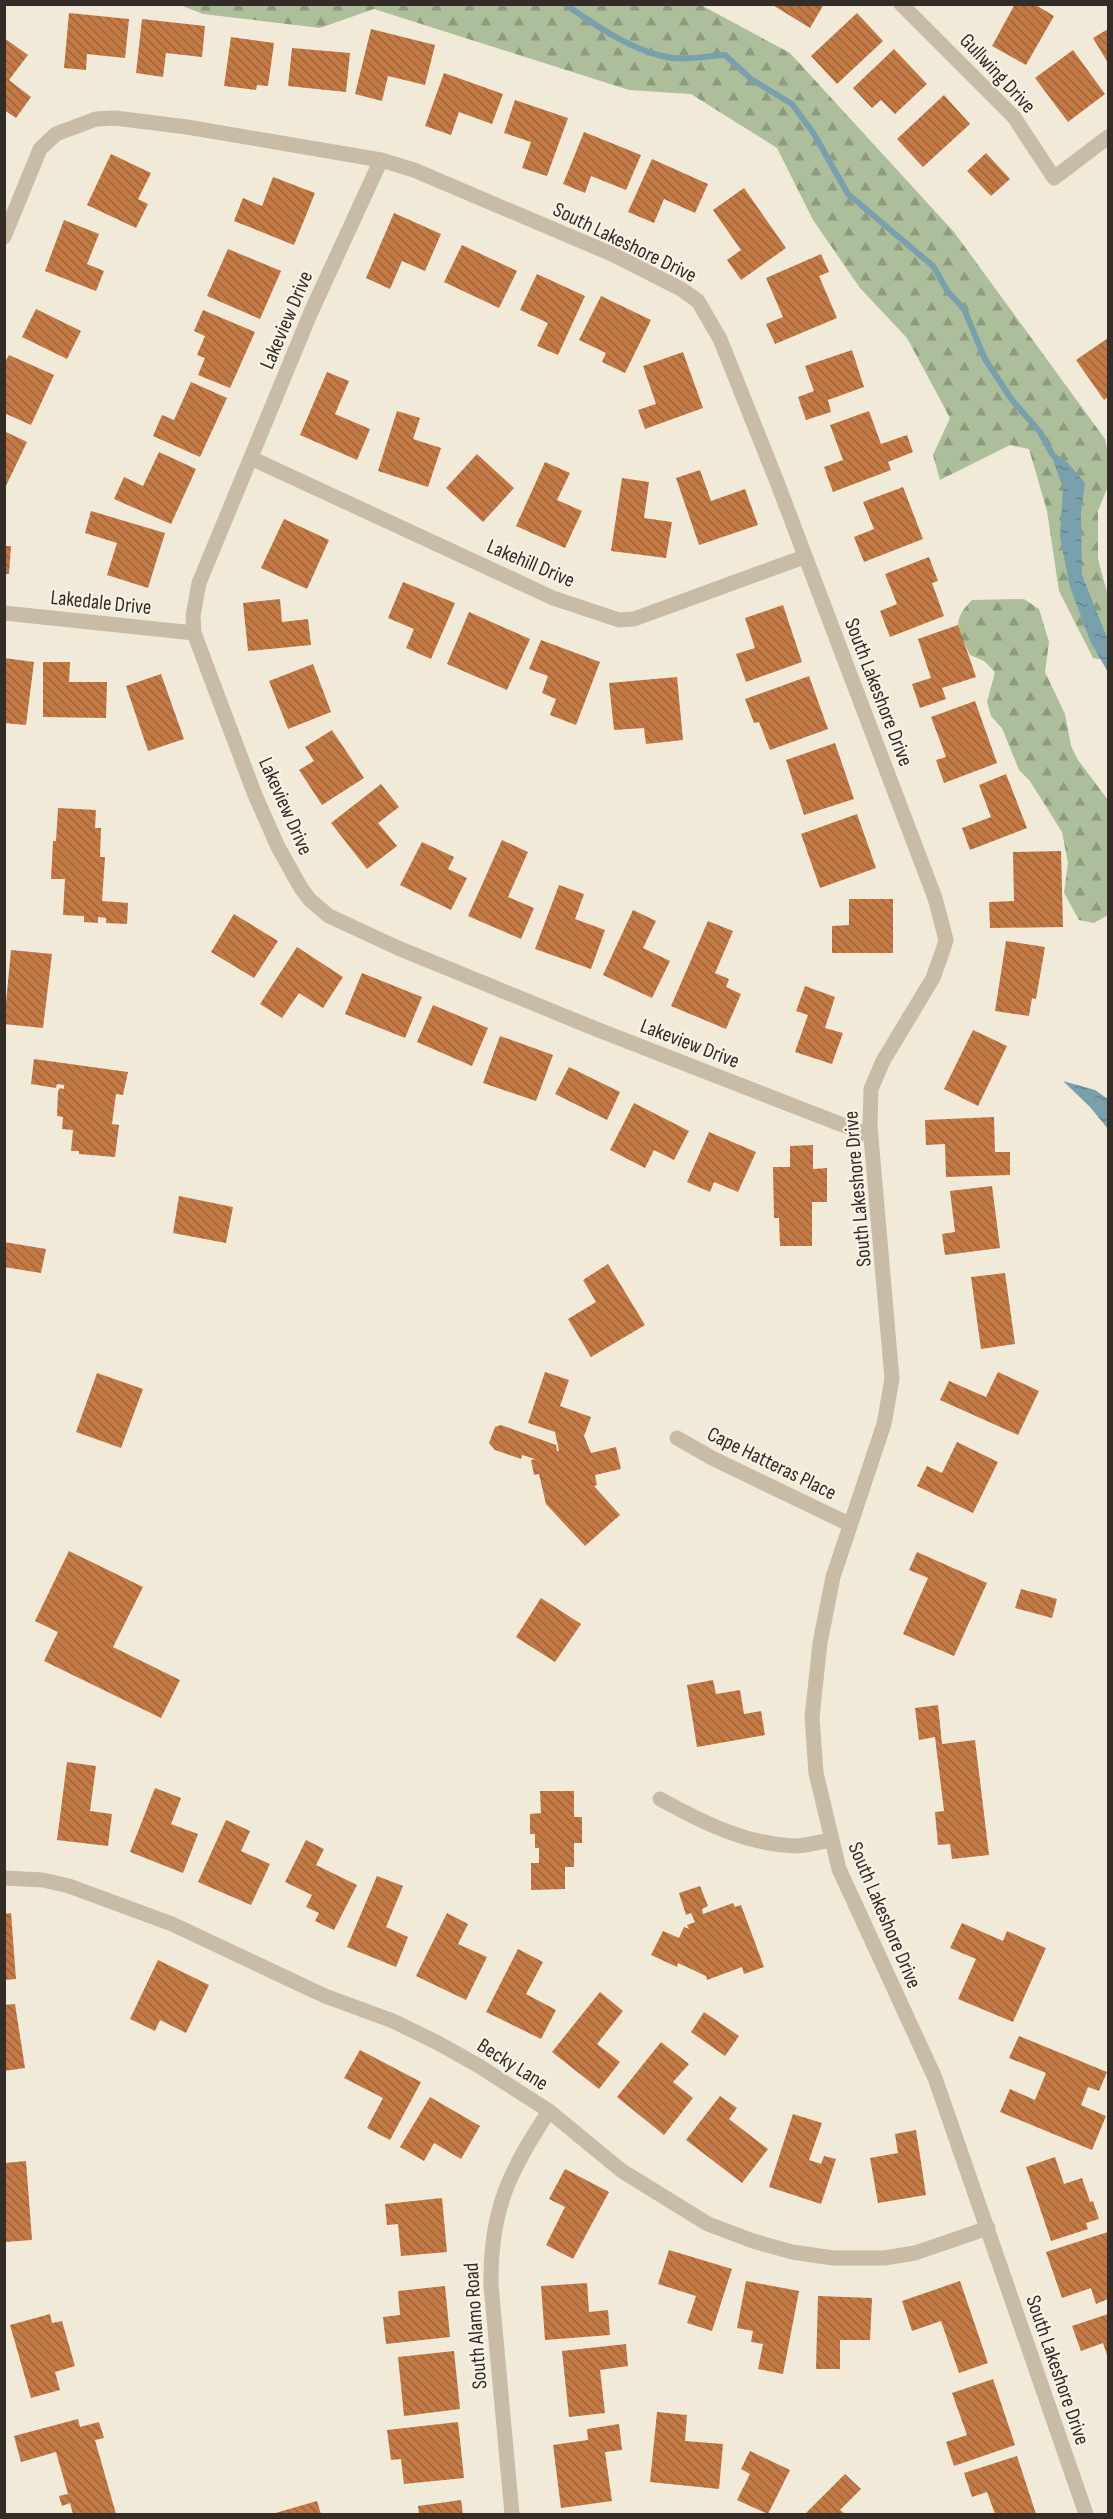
<svg xmlns="http://www.w3.org/2000/svg" width="1113" height="2519" viewBox="0 0 1113 2519" font-family="'Sofia Sans Condensed',sans-serif">
	<defs>
		<pattern id="forest-firs" width="22" height="20" patternUnits="userSpaceOnUse" patternTransform="scale(1.5)"><rect width="22" height="20" fill="#acbf9a"/><path d="M5 1l3.5 6h-7zM16 11l3.5 6h-7z" fill="#8d9c7e"/></pattern>
		<pattern id="water-ripples" width="26" height="14" patternUnits="userSpaceOnUse" patternTransform="scale(1.5)"><rect width="26" height="14" fill="#79a1ad"/><path d="M2 4q2-2 4 0t4 0M15 11q2-2 4 0t4 0" fill="none" stroke="#64848d"/></pattern>
		<pattern id="building-back-hatch" width="6" height="6" patternUnits="userSpaceOnUse" patternTransform="scale(1.5)"><rect width="6" height="6" fill="#c37a45"/><path d="M-1 5l2 2M0 0l6 6M5-1l2 2" fill="none" stroke="#9f643a"/></pattern>
	</defs>
	<rect width="100%" height="100%" fill="#f1ead9"/>
	<path fill="url(#forest-firs)" d="M180 5H701L790 53 954 232 1105 439 1108 454V486L1098 511V559L1108 596V661L1093 658 1059 591 1047 511 1029 449 1010 445 940 480 933 455 950 418 907 338 860 288 813 220 777 148 691 94 629 90 374 9 320 28 203 14Z
		M1024 599 1039 609 1049 642 1045 672 1065 714 1071 746 1078 760 1108 800V915L1094 923 1079 920 1064 893 1068 863 1062 832 1030 781 1019 770 1002 728 991 716 987 702 995 672 984 661 970 655C958 630 950 622 972 600Z"/>
	<path fill="url(#water-ripples)" d="M1049 449 1068 463 1085 483 1081 513 1082 575 1108 640V672L1091 643 1070 587 1060 537 1063 488Z
		M1063 1081 1095 1090 1108 1099V1129L1090 1107Z"/>
	<g fill="none" stroke-linecap="round" stroke-linejoin="round">
		<path stroke="#79a1ad" stroke-width="6" d="M565 4C596 26 635 53 673 58 689 60 708 56 725 55L751 79 792 104 814 134 848 194 933 266 948 292 964 309 985 359 1012 400 1040 432 1052 454"/>
	</g>
	<path fill="url(#building-back-hatch)" d="M771 4H824L810 28Z
		M1015 4H1034L1054 16 1026 65 992 46Z
		M69 13 129 19 125 58 87 54 86 70 64 68Z
		M857 13 883 41 837 84 811 56Z
		M142 19 205 26 202 57 166 53 163 77 136 73Z
		M371 29 435 45 425 85 388 76 382 101 355 94Z
		M1108 29V63L1093 38Z
		M231 37 274 43 268 86 257 85 256 90 224 86Z
		M4 38 28 55 9 80 31 97 16 118 4 110Z
		M292 48 350 53 346 92 288 86Z
		M894 49 927 84 895 114 881 100 872 108 853 88Z
		M1073 50 1105 94 1068 122 1035 78Z
		M444 73 503 94 492 124 459 112 451 135 425 126Z
		M944 95 970 124 923 167 897 139Z
		M515 100 568 118 547 176 522 168 531 142 504 133Z
		M584 132 641 155 626 190 591 176 585 193 563 184Z
		M986 153 1010 179 991 196 967 171Z
		M111 154 151 173 138 199 148 204 136 228 87 205Z
		M652 159 708 184 695 213 664 199 654 223 628 212Z
		M273 177 315 193 294 245 234 221 243 198 262 206Z
		M744 188 786 248 741 280 727 260 741 250 713 210Z
		M394 213 441 234 425 271 402 261 390 289 366 278Z
		M64 220 99 234 87 264 104 271 96 291 45 271Z
		M462 245 517 271 499 308 444 282Z
		M228 249 281 271 260 319 207 296Z
		M821 254 829 272 819 276 837 318 775 344 766 324 783 317 766 278Z
		M537 274 585 296 558 355 537 346 548 323 520 310Z
		M601 296 651 320 625 373 602 362 606 353 579 340Z
		M36 309 81 331 67 359 22 337Z
		M203 310 255 332 230 388 198 375 205 358 197 355 205 336 194 331Z
		M1108 338V397L1104 400 1076 360Z
		M852 350 864 387 828 400 831 412 806 420 798 397 814 391 805 366Z
		M683 352 703 408 645 429 638 410 656 404 643 366Z
		M9 355 54 375 31 425 4 413V364Z
		M327 372 349 381 335 414 370 429 357 460 300 435Z
		M191 382 227 398 200 457 153 436 162 415 174 420Z
		M397 411 420 418 413 439 441 448 428 487 378 471Z
		M869 411 881 444 907 435 913 452 888 462 891 470 833 492 824 467 843 460 830 425Z
		M4 431 27 442 4 490Z
		M159 452 196 469 171 524 114 499 124 477 143 486Z
		M477 454 514 488 483 522 446 488Z
		M545 462 570 473 557 500 582 511 565 548 516 526Z
		M700 470 711 501 745 489 758 525 699 545 676 478Z
		M622 478 649 482 644 518 672 522 666 558 611 551Z
		M903 487 923 539 864 562 854 537 874 529 863 502Z
		M91 511 165 533 148 588 107 575 117 543 85 533Z
		M284 519 329 540 307 589 261 568Z
		M4 546H11L9 574H4Z
		M929 557 938 581 932 583 944 616 890 637 880 611 897 604 885 574Z
		M403 582 455 603 431 659 406 648 414 629 388 618Z
		M280 599 282 622 308 619 311 645 248 651 243 603Z
		M783 605 802 662 746 682 736 654 755 648 745 618Z
		M469 612 530 639 507 690 447 664Z
		M958 625 976 677 942 688 946 699 920 708 912 684 931 678 918 639Z
		M541 640 600 662 576 725 550 715 556 699 542 693 548 676 529 669Z
		M4 658 34 662 26 725 4 723Z
		M43 662H70L69 682H107L106 718 43 717Z
		M313 664 331 712 288 729 269 681Z
		M161 674 184 739 148 751 126 686Z
		M809 676 828 729 770 750 759 722 754 723 745 699Z
		M677 677 683 740 646 744 644 728 614 730 609 683Z
		M975 701 997 763 944 783 936 760 946 757 931 717Z
		M332 730 364 778 322 805 299 770 314 761 305 747Z
		M835 743 854 799 804 815 786 760Z
		M1006 774 1027 828 970 850 962 828 991 817 979 785Z
		M381 784 399 807 378 823 397 846 367 869 331 823Z
		M58 808 96 810 95 828H101L100 857H105L102 901 128 903 127 924 106 923V918L98 917V923L84 922V916L63 915 65 879H51L53 841H56Z
		M857 814 876 868 820 888 801 834Z
		M502 840 528 852 508 897 534 908 521 939 468 916Z
		M422 842 454 857 448 869 467 878 451 910 400 885Z
		M1061 851 1063 927 990 928 989 902 1014 901 1013 852Z
		M559 885 584 894 575 919 605 930 591 969 535 949Z
		M849 899H893V953H832V926L849 925Z
		M633 910 656 921 643 948 670 961 652 998 603 975Z
		M234 914 278 941 254 978 211 952Z
		M708 921 733 931 715 973 729 979 726 987 741 994 726 1029 671 1006Z
		M1006 941 1045 947 1036 999 1032 998 1029 1016 995 1011Z
		M297 947 343 977 323 1008 299 993 282 1018 260 1004Z
		M11 950 52 954 43 1028 4 1024Z
		M362 973 422 997 405 1038 345 1014Z
		M805 986 835 997 825 1028 843 1033 832 1064 795 1052 808 1015 796 1011Z
		M433 1005 488 1028 472 1066 417 1042Z
		M973 1030 1007 1046 978 1106 944 1089Z
		M500 1036 553 1055 536 1101 483 1083Z
		M34 1059 128 1072 123 1095 116 1094 112 1124 119 1125 115 1157 79 1154V1151H71L73 1130 62 1129 63 1117 57 1116 58 1091 60 1088 64 1089V1085L57 1084 56 1088 31 1084Z
		M569 1067 620 1092 607 1120 555 1094Z
		M634 1103 689 1131 674 1160 654 1150 645 1168 610 1150Z
		M994 1117 995 1152H1010V1175L946 1177 945 1144 926 1145 925 1120Z
		M709 1132 756 1152 738 1192 714 1182 710 1192 687 1182Z
		M813 1145V1169L827 1168V1202H812V1246H780L779 1218H774L773 1167H790V1146Z
		M992 1186 1000 1248 945 1255 942 1234 955 1232 950 1191Z
		M179 1196 233 1207 226 1243 173 1233Z
		M4 1242 46 1249 41 1273 4 1267Z
		M608 1264 645 1325 591 1357 568 1319 596 1302 583 1280Z
		M1005 1273 1015 1344 981 1349 971 1277Z
		M545 1372 569 1380 560 1406 591 1417 584 1436 591 1453 616 1447 621 1469 595 1475 597 1485 594 1486 620 1515 585 1546 546 1504 539 1474 534 1475 531 1460 535 1459 522 1455 521 1459 495 1450 489 1443 495 1427 501 1425 556 1445 557 1451H559L555 1432 528 1423Z
		M998 1372 1039 1391 1018 1435 940 1400 949 1381 986 1397Z
		M97 1373 143 1389 121 1448 76 1432Z
		M957 1442 998 1462 973 1513 917 1486 927 1466 942 1473Z
		M69 1551 143 1587 113 1647 180 1680 161 1718 44 1661 58 1632 35 1621Z
		M917 1552 987 1583 954 1656 903 1634 928 1578 909 1570Z
		M1021 1589 1057 1599 1052 1618 1015 1608Z
		M541 1598 581 1624 555 1662 516 1637Z
		M713 1680 716 1694 740 1690 744 1714 761 1711 765 1735 697 1747 687 1685Z
		M938 1705 942 1744 975 1740 989 1855 952 1859 950 1844 938 1845 935 1812 944 1811 935 1737 919 1740 915 1708Z
		M67 1762 96 1766 90 1811 112 1814 108 1846 57 1840Z
		M155 1788 181 1798 171 1824 198 1834 183 1873 130 1852Z
		M540 1791H574V1817H582V1843H574V1867H565V1889L531 1890V1863H539V1848H535V1834H530V1814L541 1813Z
		M226 1820 250 1831 241 1851 270 1864 251 1905 198 1882Z
		M306 1840 324 1849 316 1865 357 1885 334 1930 315 1921 319 1913 306 1907 312 1895 285 1882Z
		M377 1876 403 1886 386 1927 408 1937 396 1967 347 1947Z
		M700 1886 708 1906 702 1909 703 1914 733 1903 735 1907 741 1905 764 1967 744 1974 742 1967 707 1980 706 1976 678 1963 677 1967 651 1955 663 1931 679 1938 684 1927 689 1929 687 1925 695 1922 691 1913 686 1915 679 1893Z
		M11 1913 16 1979 4 1980V1914Z
		M447 1913 468 1924 458 1944 487 1957 466 2000 416 1976Z
		M962 1923 1003 1941 1007 1931 1046 1948 1013 2022 958 1999 976 1959 950 1948Z
		M518 1949 543 1962 526 1994 556 2010 541 2039 486 2012Z
		M158 1960 209 1985 186 2033 160 2020 155 2031 130 2019Z
		M600 1992 623 2011 597 2044 620 2062 599 2089 552 2052Z
		M15 2004 25 2068 4 2071V2005Z
		M704 2012 739 2036 725 2056 691 2032Z
		M1019 2036 1107 2072 1099 2091 1088 2087 1081 2105 1106 2116 1092 2150 1000 2112 1010 2089 1035 2100 1046 2073 1009 2058Z
		M661 2042 689 2064 673 2082 693 2098 664 2135 617 2097Z
		M360 2050 421 2082 390 2140 367 2128 383 2098 344 2078Z
		M720 2096 737 2108 729 2119 768 2149 742 2183 686 2140Z
		M430 2097 480 2126 461 2159 434 2143 424 2161 400 2147Z
		M793 2114 822 2123 809 2160 821 2164 824 2156 836 2159 821 2204 769 2187Z
		M916 2130 926 2195 878 2203 870 2158 898 2153 895 2134Z
		M1055 2157 1064 2184 1082 2178 1090 2202 1093 2201 1099 2219 1086 2223 1088 2229 1051 2241 1026 2167Z
		M26 2161 32 2240 5 2242V2163Z
		M565 2169 609 2192 573 2259 546 2245 565 2207 549 2199Z
		M442 2198 447 2252 401 2256 398 2224 387 2225 385 2204Z
		M1108 2232V2299L1096 2304 1091 2288 1062 2298 1046 2252Z
		M669 2250 732 2269 712 2331 687 2323 696 2296 658 2284Z
		M746 2281 799 2291 783 2374 758 2369 763 2344 751 2342 753 2331 737 2328Z
		M960 2281 988 2363 959 2373 941 2321 912 2331 902 2301Z
		M587 2283 589 2312 608 2310 610 2335 545 2340 541 2286Z
		M445 2286 450 2337 386 2344 383 2317 400 2315 398 2291Z
		M818 2296 872 2298 870 2340H840V2369H816Z
		M50 2314 52 2323 62 2321 75 2366 55 2372 60 2390 31 2398 10 2325Z
		M1108 2314V2358L1103 2343 1081 2351 1072 2326Z
		M626 2344 628 2366 600 2370 605 2413 569 2417 562 2351Z
		M454 2351 460 2409 404 2416 398 2357Z
		M993 2379 1015 2445 954 2466 946 2442 967 2435 952 2393Z
		M657 2412 687 2415 685 2441 723 2444 719 2489 650 2482Z
		M78 2419 80 2427 99 2422 104 2438 95 2440 116 2514H73L70 2503 62 2506 59 2496 68 2494 56 2452 21 2462 14 2436Z
		M458 2422 464 2478 404 2484 401 2459 391 2460 387 2430Z
		M619 2424 622 2450 605 2452 612 2501 561 2508 553 2445 588 2440 587 2429Z
		M750 2451 790 2470 768 2514 737 2500 750 2474 741 2469Z
		M1017 2456 1036 2514H995L987 2492 972 2497 964 2473Z
		M845 2474 861 2489 840 2510 845 2514H805Z
		M461 2500 463 2514H419L418 2506Z
		M317 2501 321 2514H272Z"/>
	<g fill="none" stroke-linecap="round" stroke-linejoin="round">
		<path stroke="#c8bca6" stroke-width="15" d="M901 4 1014 117 1054 178 1108 137
			M381 160 311 312 199 583 193 616 194 633 255 795 278 847 301 888 310 900 329 916 398 948 596 1029 871 1136
			M4 237 40 149 56 134 96 119 115 118 187 127 381 160 414 170 614 255 681 289 698 301 720 339 777 482 935 898 946 940 943 950 933 978 883 1061 871 1089 870 1126 892 1379 884 1424 833 1577 820 1643 812 1717 816 1773 839 1869 935 2078 1086 2514
			M251 458 553 598 619 620 634 619 804 557
			M4 613 194 633
			M677 1438 712 1458 849 1524
			M660 1799C702 1822 745 1844 795 1846 806 1846 819 1842 831 1840
			M4 1878 43 1880 69 1886 172 1924 325 1996 393 2021 438 2043 479 2066 549 2111 622 2171 708 2224 753 2241 792 2252 833 2258H884L915 2253 988 2228
			M512 2514 491 2285C490 2210 509 2172 549 2111"/>
	</g>
	<g text-anchor="middle" stroke-width="4.5" stroke-linejoin="round" paint-order="stroke">
		<g font-size="21" fill="#342d27" stroke="#f8f3e5">
			<text transform="translate(998 73) rotate(47)" y="7">Gullwing Drive</text>
			<text transform="translate(625 242) rotate(26)" y="7">South Lakeshore Drive</text>
			<text transform="translate(286 320) rotate(-67)" y="7">Lakeview Drive</text>
			<text transform="translate(531 563) rotate(23)" y="7">Lakehill Drive</text>
			<text transform="translate(101 602) rotate(6)" y="7">Lakedale Drive</text>
			<text transform="translate(879 692) rotate(69)" y="7">South Lakeshore Drive</text>
			<text transform="translate(286 806) rotate(66)" y="7">Lakeview Drive</text>
			<text transform="translate(690 1043) rotate(21)" y="7">Lakeview Drive</text>
			<text transform="translate(857 1189) rotate(-95)" y="7">South Lakeshore Drive</text>
			<text transform="translate(772 1463) rotate(26)" y="7">Cape Hatteras Place</text>
			<text transform="translate(885 1915) rotate(67)" y="7">South Lakeshore Drive</text>
			<text transform="translate(513 2064) rotate(32)" y="7">Becky Lane</text>
			<text transform="translate(475 2326) rotate(-94)" y="7">South Alamo Road</text>
			<text transform="translate(1058 2370) rotate(71)" y="7">South Lakeshore Drive</text>
		</g>
	</g>
	<rect width="1113" height="2519" fill="none" stroke="#342d27" stroke-width="12"/>
</svg>
